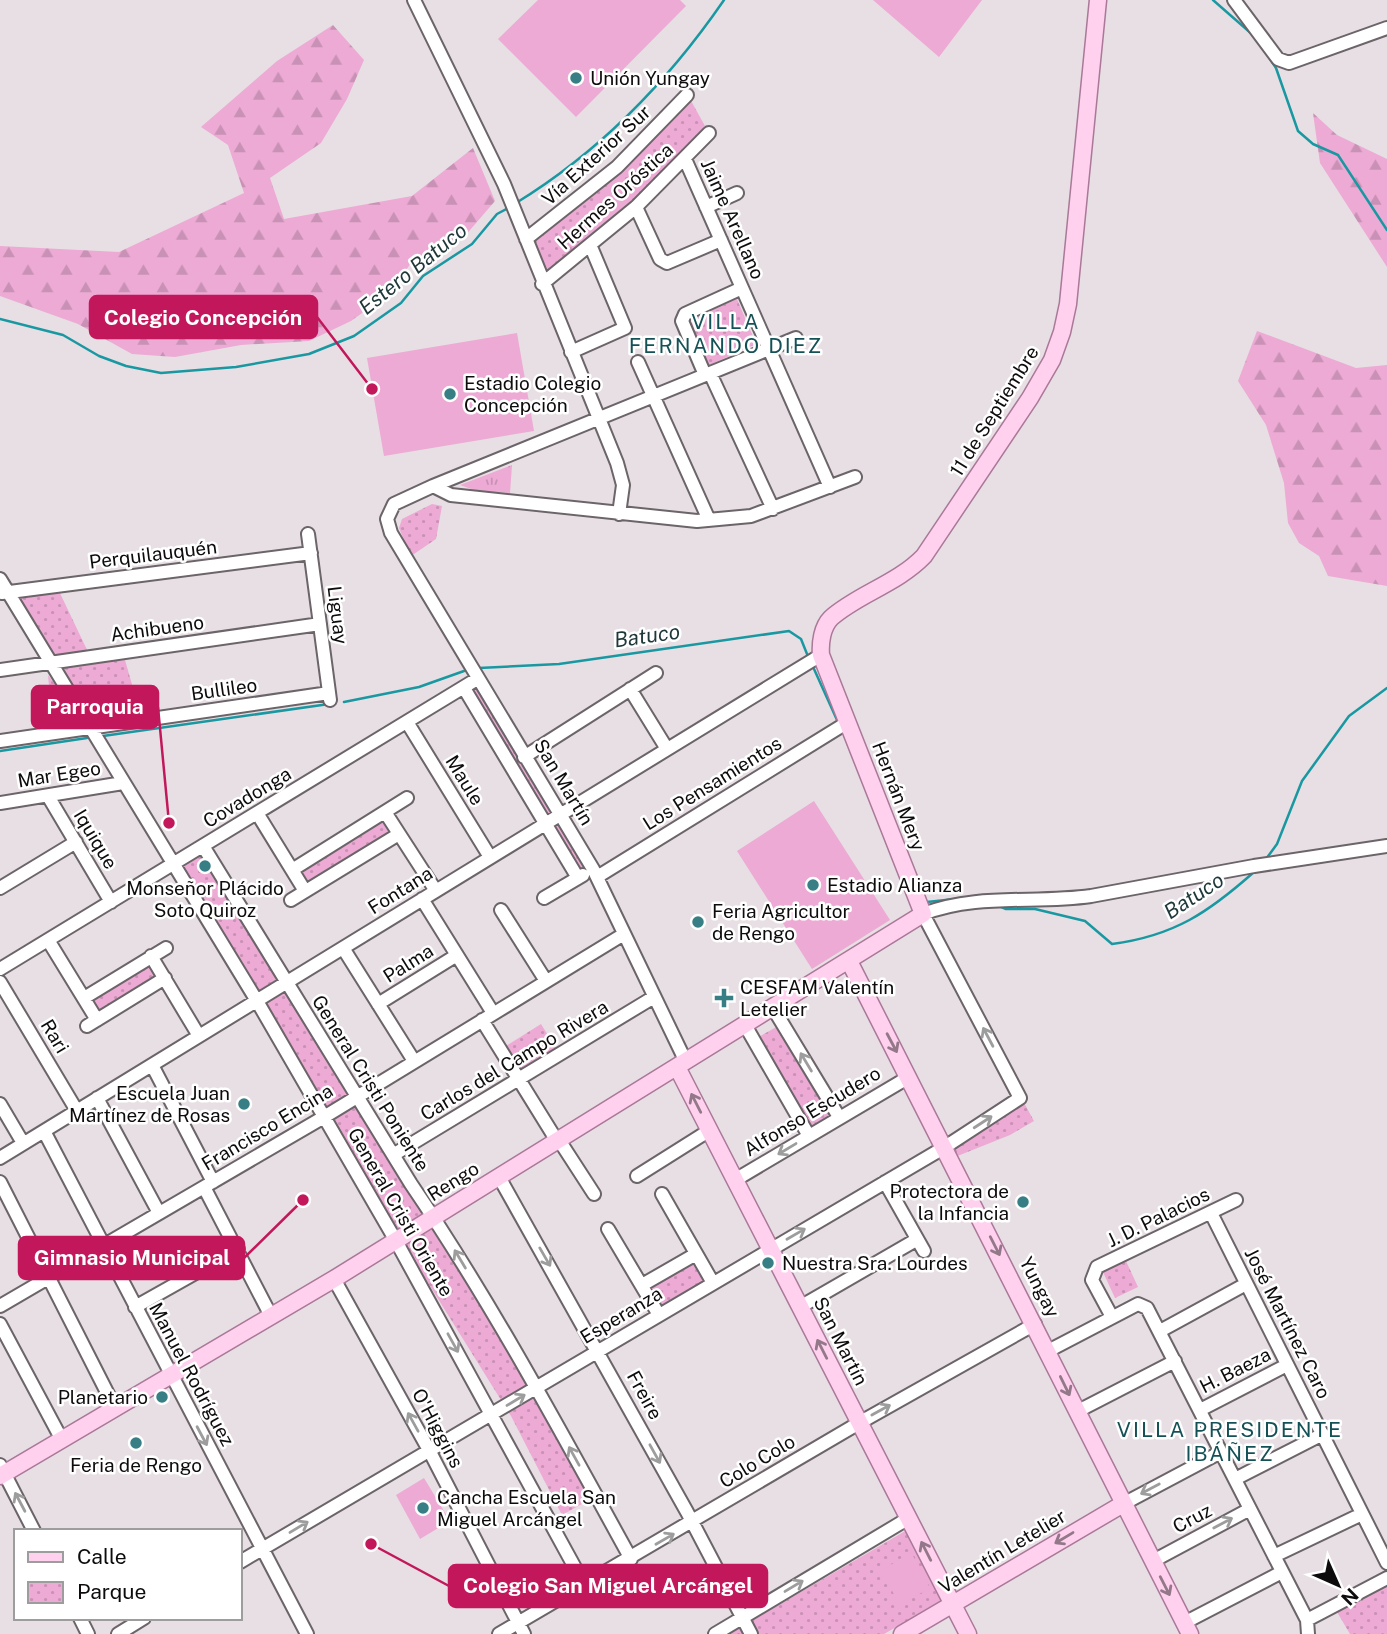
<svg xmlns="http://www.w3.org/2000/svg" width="1387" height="1634" viewBox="0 0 1387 1634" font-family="'Public Sans',sans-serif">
	<defs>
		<pattern id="grass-tufts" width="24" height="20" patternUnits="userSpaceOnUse" patternTransform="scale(1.75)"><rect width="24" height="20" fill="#ecaad4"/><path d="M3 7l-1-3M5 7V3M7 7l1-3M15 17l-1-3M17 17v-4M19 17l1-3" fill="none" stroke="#c991b5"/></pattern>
		<pattern id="forest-firs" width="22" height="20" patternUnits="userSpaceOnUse" patternTransform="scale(1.75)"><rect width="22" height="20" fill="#ecaad4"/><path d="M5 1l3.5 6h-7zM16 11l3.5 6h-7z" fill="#c991b5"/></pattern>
		<pattern id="park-dots" width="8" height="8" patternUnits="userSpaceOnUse" patternTransform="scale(1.75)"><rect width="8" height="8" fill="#ecaad4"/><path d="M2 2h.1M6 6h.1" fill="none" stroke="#c991b5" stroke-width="1.8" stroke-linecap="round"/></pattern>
	</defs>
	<rect width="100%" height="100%" fill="#e7dfe3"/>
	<path fill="url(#grass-tufts)" d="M512 465 510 493 477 491 460 485Z"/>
	<path fill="url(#forest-firs)" d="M333 25 364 60 347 99 321 143 270 178 284 219 412 196 473 148 495 201 464 237 411 263 390 293 351 321 309 341 241 345 175 357 132 354 78 324 0 296V246L119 252 244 193 228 145 201 127 277 61Z
		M1313 113 1337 135 1387 159V267L1320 163Z
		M1257 331 1356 368 1387 365V586L1328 576 1319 556 1299 543 1288 523 1284 483 1266 425 1238 381Z"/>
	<path fill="url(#park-dots)" d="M690 99 705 126C661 179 610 224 555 267L549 270 543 267 535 240 538 236C598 194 641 152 690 99Z
		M737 299 756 344 707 366 690 326 693 319Z
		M432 504 442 506 436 539 411 556 399 528 402 519Z
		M58 589 89 654 52 659 14 597Z
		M125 660 141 716 91 721 54 665Z
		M48 675 84 723 53 728Z
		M476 685 589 868 579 873 469 690Z
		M384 816 394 833 306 889 295 871Z
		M203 854 426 1215 397 1232 182 868Z
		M150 961 160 978 97 1016 88 999Z
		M541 1024 557 1050 522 1072 506 1046Z
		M780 1025 833 1113 807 1128 755 1039Z
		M1022 1099 1034 1121 1010 1135 955 1157 948 1147Z
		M432 1225 538 1399 591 1499 562 1515 511 1416 402 1241Z
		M695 1257 711 1283 660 1313 645 1286Z
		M1126 1261 1138 1287 1115 1298 1103 1272Z
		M907 1530 943 1600 884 1634H729Z
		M1387 1584V1634H1350L1337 1612Z"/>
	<path fill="#ecaad4" d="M538 0H680L686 6 576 117 498 39Z
		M873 0H982L939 57Z
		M517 333 534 431 384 456 367 358Z
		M814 801 890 920 812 969 737 851Z
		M424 1478 450 1521 420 1539 396 1495Z
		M911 1552 930 1588 900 1605 881 1571Z"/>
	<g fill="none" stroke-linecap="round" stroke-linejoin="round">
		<path stroke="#1998a2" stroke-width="2.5" d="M1213 0 1253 35
			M1267 54 1276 68 1298 131 1313 144 1338 155 1387 230
			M516 203C599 152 669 80 724 0
			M0 319 63 335 99 356 126 366 161 373 236 367 309 354 354 336 401 303 423 276 472 244 497 214 510 207
			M479 668 559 664 789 631 801 639 807 654
			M814 669 837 720
			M344 702 419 687 464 671
			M103 736 329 704
			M0 751 87 738
			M1266 859 1277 844 1302 781 1349 716 1387 688
			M927 902 955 899
			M999 906 1006 909H1035L1085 921 1112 944C1174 936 1209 912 1254 872"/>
		<defs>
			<path id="minor" d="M414 0 504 184 617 463 623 485 619 514
				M1234 0 1278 59 1289 63 1387 28
				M685 159 830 487
				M636 207 660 259 667 263 721 240
				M706 207 737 193
				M526 239 617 167 687 95
				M542 284 636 207 709 133
				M571 352 625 328 591 247
				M638 362 709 520
				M710 373 773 509
				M705 375 682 321 685 314 742 288
				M433 486 451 495 697 521 751 516 855 477
				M308 534 330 700
				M0 579 257 1001 396 1241 585 1586
				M2 593 311 553
				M0 670 320 624
				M464 688 578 878
				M630 689 667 749
				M407 722 490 857
				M0 741 329 693
				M524 757 656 673
				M48 796 111 902
				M0 803 123 783
				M385 812 436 891
				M257 813 305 891
				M203 846 411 1184C492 1303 561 1432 631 1559
				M292 870 407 798
				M597 877 848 722
				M0 888 76 842
				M544 898 583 875
				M422 899 493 1013
				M291 900 399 834
				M501 910 546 981
				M48 940 97 1020
				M343 948 414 1061
				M151 956 199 1036
				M0 969 477 679
				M0 982 77 1111
				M84 998 166 948
				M378 1004 457 955
				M773 1008 839 1117
				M482 1020 557 1141
				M745 1025 809 1136
				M87 1026 165 978
				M686 1062 593 869 391 533 387 519 394 504 433 486 796 338
				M152 1065 213 1182
				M97 1098 159 1213
				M0 1104 23 1143
				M44 1131 307 1634
				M559 1140 594 1194
				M393 1155 654 997
				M0 1158 821 655
				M637 1176 710 1130
				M499 1177 687 1512 751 1634
				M735 1180 909 1077
				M0 1182 115 1408
				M885 1182 924 1251
				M204 1187 271 1316
				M662 1194 713 1283
				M1211 1213 1387 1563
				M608 1229 659 1315
				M334 1279 429 1450 524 1634
				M642 1285 696 1254
				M0 1306 324 1117 624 934
				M135 1307 238 1249
				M800 1307 916 1240
				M1112 1317 1092 1280 1097 1267 1236 1200
				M0 1324 62 1440
				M1160 1331 1246 1284
				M1048 1351 1138 1304 1147 1308 1307 1620 1308 1634
				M1200 1410 1287 1365
				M1078 1411 1175 1361
				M0 1465 34 1531
				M1235 1479 1323 1434
				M1123 1504 1221 1452
				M1274 1556 1362 1514
				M1153 1561 1250 1509
				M240 1562 945 1147 1020 1098 923 914C977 893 1035 904 1091 896L1254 866 1387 846
				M80 1618 88 1634
				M1307 1620 1387 1578
				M1184 1623 1282 1572
				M118 1634 144 1618
				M499 1634 859 1423 1035 1324
				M715 1634 909 1518"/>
			<path id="major" d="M849 961 1190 1634
				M677 1067 968 1634
				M0 1476 334 1279 923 914 821 655C820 643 822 627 831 618 858 594 897 584 924 556L1030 398 1052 360 1062 332 1068 304 1098 0
				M902 1634 1123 1504"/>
		</defs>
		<use href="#minor" stroke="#6b6468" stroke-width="16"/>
		<use href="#major" stroke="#aa7898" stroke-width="19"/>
		<use href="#minor" stroke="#fff" stroke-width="12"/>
		<use href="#major" stroke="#ffd1ee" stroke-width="16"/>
	</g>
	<defs><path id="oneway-shaft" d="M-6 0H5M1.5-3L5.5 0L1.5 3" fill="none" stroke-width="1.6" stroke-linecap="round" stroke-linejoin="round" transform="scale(1.75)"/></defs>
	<g stroke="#9e9d9e">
		<use href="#oneway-shaft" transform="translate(988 1037) rotate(-118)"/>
		<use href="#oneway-shaft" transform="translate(806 1062) rotate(-121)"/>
		<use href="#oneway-shaft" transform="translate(983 1122) rotate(-33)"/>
		<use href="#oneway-shaft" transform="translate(787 1149) rotate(149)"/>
		<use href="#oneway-shaft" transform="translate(796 1234) rotate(-30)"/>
		<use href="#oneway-shaft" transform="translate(545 1257) rotate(60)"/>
		<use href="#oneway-shaft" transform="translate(460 1259) rotate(-121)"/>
		<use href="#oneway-shaft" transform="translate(453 1343) rotate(61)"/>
		<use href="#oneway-shaft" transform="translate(516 1400) rotate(-31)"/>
		<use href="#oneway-shaft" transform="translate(881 1410) rotate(-29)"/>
		<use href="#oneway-shaft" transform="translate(413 1422) rotate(-119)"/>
		<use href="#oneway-shaft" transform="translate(202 1436) rotate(62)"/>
		<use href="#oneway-shaft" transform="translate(655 1454) rotate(61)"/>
		<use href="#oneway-shaft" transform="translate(574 1456) rotate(-119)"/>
		<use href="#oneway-shaft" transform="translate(1150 1489) rotate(152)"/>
		<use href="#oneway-shaft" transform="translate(20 1502) rotate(-118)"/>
		<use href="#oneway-shaft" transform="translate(1223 1523) rotate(-28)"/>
		<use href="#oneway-shaft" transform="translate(299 1527) rotate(-31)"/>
		<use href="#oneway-shaft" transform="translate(665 1539) rotate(-30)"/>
		<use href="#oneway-shaft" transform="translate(794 1586) rotate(-31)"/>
	</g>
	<g stroke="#927888">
		<use href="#oneway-shaft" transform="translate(892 1043) rotate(62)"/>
		<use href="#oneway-shaft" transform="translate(696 1103) rotate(-117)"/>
		<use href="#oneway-shaft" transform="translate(995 1246) rotate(63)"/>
		<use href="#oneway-shaft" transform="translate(822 1349) rotate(-117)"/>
		<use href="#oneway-shaft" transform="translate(1065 1386) rotate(64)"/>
		<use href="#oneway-shaft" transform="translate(1064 1538) rotate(149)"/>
		<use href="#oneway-shaft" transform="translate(926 1551) rotate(-117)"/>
		<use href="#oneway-shaft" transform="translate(1165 1586) rotate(63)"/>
	</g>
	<g fill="#377f85" stroke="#fff" stroke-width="2.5">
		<circle cx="576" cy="78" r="7"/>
		<circle cx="450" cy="394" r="7"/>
		<circle cx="205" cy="866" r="7"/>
		<circle cx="813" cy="885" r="7"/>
		<circle cx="698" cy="922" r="7"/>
		<path d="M720.5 987.5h7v7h7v7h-7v7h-7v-7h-7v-7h7z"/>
		<circle cx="244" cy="1104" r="7"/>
		<circle cx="1023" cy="1202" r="7"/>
		<circle cx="768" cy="1263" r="7"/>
		<circle cx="162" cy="1397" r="7"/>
		<circle cx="136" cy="1443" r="7"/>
		<circle cx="423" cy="1508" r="7"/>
	</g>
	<g text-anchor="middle" stroke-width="5" stroke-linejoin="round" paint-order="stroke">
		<g font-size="19" fill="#0d0b0c" stroke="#fff" text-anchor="start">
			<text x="590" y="85">Unión Yungay</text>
			<text x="464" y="390">Estadio Colegio<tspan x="464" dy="22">Concepción</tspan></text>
			<text x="827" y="892">Estadio Alianza</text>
			<text x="205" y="895" text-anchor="middle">Monseñor Plácido<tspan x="205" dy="22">Soto Quiroz</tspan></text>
			<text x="712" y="918">Feria Agricultor<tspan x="712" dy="22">de Rengo</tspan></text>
			<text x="740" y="994">CESFAM Valentín<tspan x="740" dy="22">Letelier</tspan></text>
			<text x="230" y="1100" text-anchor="end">Escuela Juan<tspan x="230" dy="22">Martínez de Rosas</tspan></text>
			<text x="1009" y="1198" text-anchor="end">Protectora de<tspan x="1009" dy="22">la Infancia</tspan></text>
			<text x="782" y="1270">Nuestra Sra. Lourdes</text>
			<text x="148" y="1404" text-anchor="end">Planetario</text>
			<text x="136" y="1472" text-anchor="middle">Feria de Rengo</text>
			<text x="437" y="1504">Cancha Escuela San<tspan x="437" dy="22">Miguel Arcángel</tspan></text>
		</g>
		<g font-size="19" fill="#0d0b0c" stroke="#fff">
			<text transform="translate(596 155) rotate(-42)" y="7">Vía Exterior Sur</text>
			<text transform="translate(615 196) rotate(-42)" y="7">Hermes Oróstica</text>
			<text transform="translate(733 219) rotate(66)" y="7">Jaime Arellano</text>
			<text transform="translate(994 411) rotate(-58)" y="7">11 de Septiembre</text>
			<text transform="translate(153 554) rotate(-7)" y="7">Perquilauquén</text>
			<text transform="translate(338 615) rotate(83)" y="7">Liguay</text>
			<text transform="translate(157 628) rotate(-8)" y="7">Achibueno</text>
			<text transform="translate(224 689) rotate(-8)" y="7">Bullileo</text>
			<text transform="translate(59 774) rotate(-9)" y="7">Mar Egeo</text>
			<text transform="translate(465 780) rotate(58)" y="7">Maule</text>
			<text transform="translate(564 782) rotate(59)" y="7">San Martín</text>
			<text transform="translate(712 783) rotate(-32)" y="7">Los Pensamientos</text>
			<text transform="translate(899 796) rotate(69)" y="7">Hernán Mery</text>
			<text transform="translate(247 797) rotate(-31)" y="7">Covadonga</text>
			<text transform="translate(96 839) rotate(59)" y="7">Iquique</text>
			<text transform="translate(400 890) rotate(-32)" y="7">Fontana</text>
			<text transform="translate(408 963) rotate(-32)" y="7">Palma</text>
			<text transform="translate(55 1036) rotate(59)" y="7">Rari</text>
			<text transform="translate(514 1060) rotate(-31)" y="7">Carlos del Campo Rivera</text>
			<text transform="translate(371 1083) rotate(58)" y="7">General Cristi Poniente</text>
			<text transform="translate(812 1111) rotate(-31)" y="7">Alfonso Escudero</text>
			<text transform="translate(267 1127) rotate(-31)" y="7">Francisco Encina</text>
			<text transform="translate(453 1181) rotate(-32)" y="7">Rengo</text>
			<text transform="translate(401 1212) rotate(60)" y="7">General Cristi Oriente</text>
			<text transform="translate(1158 1217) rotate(-26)" y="7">J. D. Palacios</text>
			<text transform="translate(1040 1287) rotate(63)" y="7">Yungay</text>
			<text transform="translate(621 1315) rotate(-31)" y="7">Esperanza</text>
			<text transform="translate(1288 1323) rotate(63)" y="7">José Martínez Caro</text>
			<text transform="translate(841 1341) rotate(63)" y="7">San Martín</text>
			<text transform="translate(1235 1370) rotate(-27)" y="7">H. Baeza</text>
			<text transform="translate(192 1374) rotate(62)" y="7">Manuel Rodríguez</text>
			<text transform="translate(645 1395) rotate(61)" y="7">Freire</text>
			<text transform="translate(438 1428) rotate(62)" y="7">O'Higgins</text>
			<text transform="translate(757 1461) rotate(-31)" y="7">Colo Colo</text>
			<text transform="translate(1192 1518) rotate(-28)" y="7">Cruz</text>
			<text transform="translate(1002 1551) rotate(-31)" y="7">Valentín Letelier</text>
		</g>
		<g font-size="21" font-style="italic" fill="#1e3739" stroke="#fff">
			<text transform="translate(413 269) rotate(-39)" y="7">Estero Batuco</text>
			<text transform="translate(647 636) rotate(-8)" y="7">Batuco</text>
			<text transform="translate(1194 896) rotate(-33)" y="7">Batuco</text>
		</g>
		<g font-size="21" letter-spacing="2" fill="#145156" stroke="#fff">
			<text x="726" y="329">VILLA<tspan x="726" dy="24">FERNANDO DIEZ</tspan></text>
			<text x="1230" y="1437">VILLA PRESIDENTE<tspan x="1230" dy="24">IBÁÑEZ</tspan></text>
		</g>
	</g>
	<path fill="none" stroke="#c2185b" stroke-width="2.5" d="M372 389L317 317M169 823L158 707M303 1200L244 1258M371 1544L449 1586"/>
	<g fill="#c2185b" stroke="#fff" stroke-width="2.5">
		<circle cx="372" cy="389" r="7"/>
		<circle cx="169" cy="823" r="7"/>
		<circle cx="303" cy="1200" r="7"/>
		<circle cx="371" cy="1544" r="7"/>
	</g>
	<g fill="#c2185b" stroke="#c2185b" stroke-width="2.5">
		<rect x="90" y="296" width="227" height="42" rx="7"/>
		<rect x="32" y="686" width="126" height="42" rx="7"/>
		<rect x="19" y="1237" width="225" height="42" rx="7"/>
		<rect x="449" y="1565" width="318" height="42" rx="7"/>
	</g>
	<g font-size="21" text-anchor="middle" font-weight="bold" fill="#fff">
		<text x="203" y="325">Colegio Concepción</text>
		<text x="95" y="714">Parroquia</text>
		<text x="132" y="1265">Gimnasio Municipal</text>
		<text x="608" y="1593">Colegio San Miguel Arcángel</text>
	</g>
	<rect x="14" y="1529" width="228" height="91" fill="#ffffff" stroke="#9e9d9e" stroke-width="2"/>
	<rect x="28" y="1552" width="35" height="10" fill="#ffd1ee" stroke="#9e9d9e" stroke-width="2"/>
	<text x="77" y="1564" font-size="21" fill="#0d0b0c">Calle</text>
	<rect x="28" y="1582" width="35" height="21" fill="url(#park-dots)" stroke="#9e9d9e" stroke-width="2"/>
	<text x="77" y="1599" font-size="21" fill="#0d0b0c">Parque</text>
	<g transform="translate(1338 1585) rotate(135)" stroke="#ffffff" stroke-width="5" paint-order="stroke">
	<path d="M0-5L12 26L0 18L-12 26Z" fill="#0d0b0c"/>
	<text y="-10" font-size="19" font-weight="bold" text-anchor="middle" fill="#0d0b0c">N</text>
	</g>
</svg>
